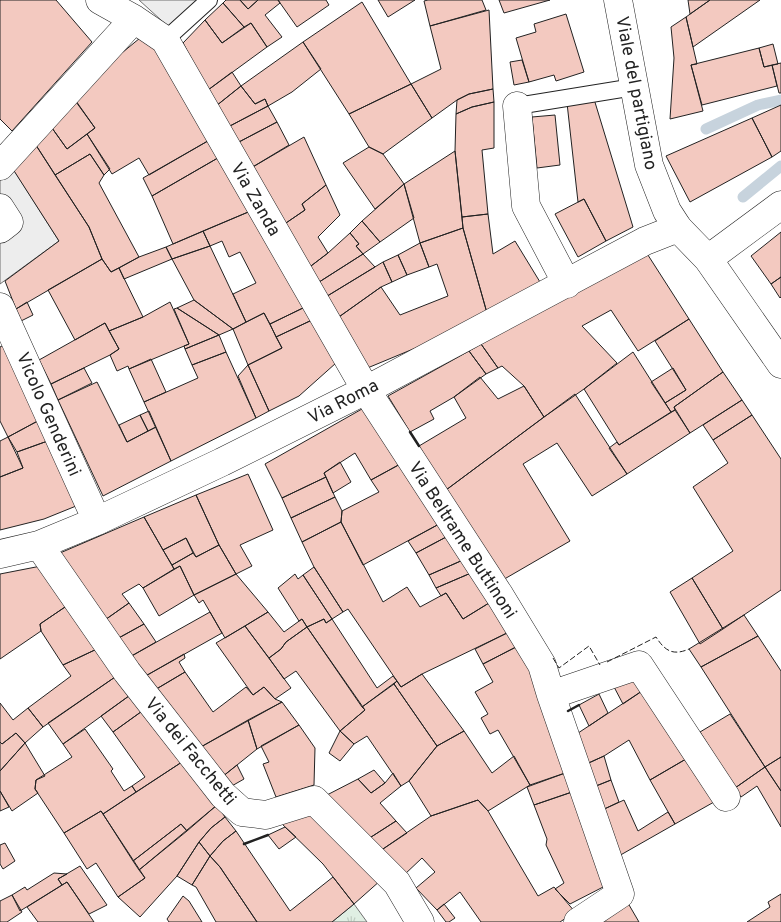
<svg xmlns="http://www.w3.org/2000/svg" width="781" height="922" viewBox="0 0 781 922" font-family="Overpass,sans-serif">
	<defs>
		<pattern id="grass-tufts" width="24" height="20" patternUnits="userSpaceOnUse" patternTransform="scale(1.25)"><rect width="24" height="20" fill="#e0efe3"/><path d="M3 7l-1-3M5 7V3M7 7l1-3M15 17l-1-3M17 17v-4M19 17l1-3" fill="none" stroke="#c0cdc2"/></pattern>
	</defs>
	<rect width="100%" height="100%" fill="#fff"/>
	<path fill="url(#grass-tufts)" stroke="#6f6f6f" d="M354 904 367 922H332Z"/>
	<path fill="#ededed" stroke="#6f6f6f" d="M139 0H213L172 30Z
		M0 156 7 159 59 241 0 284Z"/>
	<g fill="none" stroke-linecap="round" stroke-linejoin="round">
		<path stroke="#c7d3dd" stroke-width="11" d="M706 129 758 105 781 100
			M743 197 781 166"/>
	</g>
	<path fill="#f3c9c0" stroke="#222" d="M0 0H56L92 42 12 131 0 119Z
		M226 0H240L248 9 258 0H278L280 3 265 15 282 37 267 47 251 23 244 27 223 3Z
		M240 0H258L248 9Z
		M278 0H326L329 5 297 27Z
		M378 0H415L388 17Z
		M428 0H482L486 10 430 26 424 1Z
		M499 0H550L504 13Z
		M688 0H710L690 14Z
		M710 0H760L693 47 686 17Z
		M362 2 411 84 349 114 303 42Z
		M223 3 244 27 222 43 205 20Z
		M489 10 493 89 469 94 457 100 432 118 411 84 441 69 430 26Z
		M566 14 584 72 556 81 554 75 529 82 516 38 536 32 534 24Z
		M686 17 697 64 691 65 703 111 670 119 674 58 671 27Z
		M205 20 222 43 251 23 267 47 208 90 183 43Z
		M150 33 213 138 149 175 139 158 112 174 87 134 95 128 71 95 140 38Z
		M303 42 321 69 292 92 268 106 265 99 255 104 241 86Z
		M773 44 778 64 764 67 759 48Z
		M759 48 764 67 772 65 777 86 702 105 691 65Z
		M522 60 529 82 514 85 510 62Z
		M781 63V93H779L772 65Z
		M232 72 241 86 216 106 208 90Z
		M411 84 432 118 383 154 369 147 349 114Z
		M241 86 255 104 265 99 268 106 228 127 216 106Z
		M493 89 494 102 472 107 456 114 457 100 469 94Z
		M594 99 633 227 606 241 584 199 578 202 567 103Z
		M76 101 95 128 67 149 47 121Z
		M494 102V148L482 150 488 214 462 217 455 151 456 114 472 107Z
		M781 105V151L772 157 752 118Z
		M268 106 277 122 237 143 228 127Z
		M555 115 560 165 537 168 532 117Z
		M752 118 772 157 690 202 666 156Z
		M47 121 67 149 87 134 110 169 104 175 90 154 55 175 32 139Z
		M277 122 289 145 251 168 237 143Z
		M304 137 326 185 302 204 305 210 283 225 251 168Z
		M213 138 223 155 152 196 143 178Z
		M32 139 89 227 102 259 16 309 5 281 59 241 9 163Z
		M369 147 383 154 404 184 375 209 343 163Z
		M455 151 463 228 420 243 404 184Z
		M90 154 104 175 99 183 139 257 111 272 102 259 89 227 55 175Z
		M223 155 253 210 173 244 152 196Z
		M404 184 414 218 380 242 362 221Z
		M326 185 340 215 318 237 328 253 307 269 283 225 305 210 302 204Z
		M584 199 606 241 578 257 555 214Z
		M253 210 305 307 270 324 264 313 246 322 233 294 256 283 240 252 229 257 222 241 210 246 203 231Z
		M488 214 493 254 515 241 540 282 487 313 463 228 462 217Z
		M362 221 380 242 363 254 356 246 359 244 350 233Z
		M463 228 487 313 447 335 365 369 336 319 381 287 400 315 448 296 437 264 429 267 420 243Z
		M203 231 210 246 172 259 166 247Z
		M781 232V277L771 284 751 256Z
		M350 233 359 244 356 246 363 254 316 284 307 269 328 253Z
		M420 243 429 267 407 275 398 255Z
		M210 246 246 322 233 329 194 300 172 259Z
		M166 247 172 259 124 279 119 268 139 257Z
		M646 252 689 319 638 351 611 310 582 326 617 363 584 389 544 417 524 386 502 366 498 368 481 344Z
		M363 254 375 267 324 298 316 284Z
		M398 255 407 275 392 282 383 262Z
		M102 259 111 272 119 268 143 317 109 331 105 323 75 340 48 290Z
		M383 262 392 282 381 287 336 319 324 298Z
		M781 277V297L780 298 771 284Z
		M194 300 233 329 219 335 177 308Z
		M27 302 33 315 21 321 16 309Z
		M170 302 189 344 129 369 128 366 117 371 110 355 119 349 109 331 143 317Z
		M305 307 312 320 276 337 270 324Z
		M177 308 219 335 185 349 184 346 189 344 174 309Z
		M264 313 282 348 248 365 233 329Z
		M689 319 723 372 674 407 675 410 671 412 665 403 686 390 655 341Z
		M312 320 336 363 299 396 269 411 248 365 282 348 276 337Z
		M105 323 119 349 110 355 51 384 39 360Z
		M219 335 226 352 192 365 185 349Z
		M12 341 47 416 8 437 0 421V347Z
		M481 344 498 368 486 374 469 351Z
		M469 351 486 374 454 397 430 411 434 419 410 432 388 396Z
		M226 352 256 418 171 461 144 402 198 378 192 365Z
		M633 352 671 412 619 445 584 389Z
		M151 359 166 392 144 402 129 369Z
		M248 365 269 411 256 418 238 376Z
		M84 368 92 383 58 400 51 384Z
		M673 368 686 390 665 403 651 382Z
		M723 372 742 400 690 433 674 407Z
		M480 377 498 399 524 386 544 417 446 490 419 446 466 418 454 397Z
		M97 382 127 442 156 427 171 461 103 496 58 400Z
		M575 394 627 474 592 496 557 443 523 464 570 541 501 581 446 490Z
		M742 400 752 415 713 440 703 425Z
		M369 405 404 462 371 480 355 453 324 473 326 477 282 498 265 464Z
		M675 410 690 433 627 474 609 448 617 442 619 445Z
		M149 411 156 427 148 431 140 415Z
		M140 415 148 431 127 442 119 425Z
		M752 415 781 459V590L723 629 692 578 733 551 693 487 728 463 713 440Z
		M47 416 56 438 17 452 8 437Z
		M8 437 23 468 0 477V441Z
		M56 438 86 502 44 519 0 530V477L23 468 17 452Z
		M340 462 351 482 333 493 324 473Z
		M404 462 441 523 363 565 341 522 342 511 379 492 371 480Z
		M248 474 273 530 240 545 252 566 236 574 219 545 196 495Z
		M326 477 335 497 291 518 282 498Z
		M196 495 219 545 196 557 186 538 163 550 144 517Z
		M335 497 342 511 341 522 302 542 291 518Z
		M144 517 174 569 143 588 139 584 122 594 129 603 102 622 60 553Z
		M341 522 383 602 407 587 420 607 446 593 463 619 489 603 507 633 422 674 401 687 348 609 343 612 314 567 302 542Z
		M441 523 448 536 416 553 408 541Z
		M448 536 463 560 429 575 416 553Z
		M186 538 193 553 172 565 163 550Z
		M219 545 236 574 194 595 180 566 174 569 172 565 193 553 196 557Z
		M463 560 471 573 436 588 429 575Z
		M41 566 68 605 40 624 41 631 0 659V574Z
		M180 566 194 595 159 616 143 588Z
		M314 567 343 612 332 619 303 575Z
		M471 573 489 603 463 619 446 593 441 596 436 588Z
		M236 574 268 612 225 638 203 600 199 603 194 595Z
		M295 574 298 579 303 575 332 619 326 623 324 619 307 627 302 619 299 621 278 588Z
		M692 578 723 629 700 644 670 592Z
		M129 603 144 624 115 640 102 622Z
		M68 605 99 648 63 665 41 631 40 624Z
		M210 612 222 633 142 678 128 658Z
		M268 612 284 632 302 619 307 627 286 642 281 649 269 658 245 626Z
		M744 615 758 636 701 667 689 649Z
		M324 619 326 623 332 619 377 688 393 676 397 681 362 707 307 627Z
		M144 624 156 642 128 658 115 640Z
		M245 626 291 688 275 699 264 687 253 695 216 643Z
		M307 627 365 710 340 731 296 671 284 679 269 658 281 649 286 642Z
		M507 633 516 647 483 664 475 649Z
		M758 636 781 671V757L765 767 701 667Z
		M516 647 541 684 568 772 530 785 498 730 490 734 481 718 488 714 475 692 493 682 483 664Z
		M99 648 118 675 43 727 28 708 71 676 63 665Z
		M184 654 185 658 179 662 185 672 153 691 142 678Z
		M185 672 213 712 246 687 253 695 264 687 275 699 282 702 199 748 153 691Z
		M422 674 464 731 437 746 394 684 397 681 401 687Z
		M631 674 642 691 623 704 613 685Z
		M118 675 133 693 63 744 48 723Z
		M394 684 437 746 409 781 401 786 367 736 354 744 340 731 365 710 362 707Z
		M642 691 686 759 650 780 629 740 604 756 582 766 572 737Z
		M133 693 145 709 113 732 101 716Z
		M599 694 608 713 589 726 579 705Z
		M282 702 299 725 257 749 248 720Z
		M0 703 13 720 28 708 43 727 25 743 16 733 2 744 0 742Z
		M145 709 185 760 136 792 132 786 145 777 113 732Z
		M730 714 765 767 735 788 700 732Z
		M248 720 257 749 222 777 199 748Z
		M299 725 315 748 314 785 276 797 263 764 269 762 261 746Z
		M85 729 113 769 111 771 124 791 132 786 136 792 103 814 101 811 64 833 35 789 36 780 72 757 63 744Z
		M340 731 354 744 340 761 329 753Z
		M464 731 492 773 514 756 530 785 488 811 478 800 431 816 409 781 437 746Z
		M16 733 25 743 0 771V742L2 744Z
		M25 743 45 776 36 780 35 789 38 793 12 811 0 791V771Z
		M604 756 611 780 591 788 582 766Z
		M781 757V791L765 767Z
		M686 759 714 802 675 824 650 780Z
		M185 760 217 805 187 831 181 824 133 861 103 814Z
		M237 765 244 779 230 787 222 777Z
		M765 767 781 791V827L757 786 741 797 735 788Z
		M374 770 385 783 371 793 358 779Z
		M568 772 575 791 534 805 527 787Z
		M393 773 401 786 380 803 396 821 368 839 325 796 358 779 371 793 385 783Z
		M611 780 619 802 600 811 591 788Z
		M0 791 9 807 0 811Z
		M575 791 607 885 570 904 555 889 564 883 546 845 547 839 534 805Z
		M478 800 488 811 538 896 554 887 575 912 560 922H481L460 892 437 910 416 888 435 872 422 858 404 875 380 851 431 816Z
		M624 800 638 831 668 812 675 824 617 857 600 811Z
		M217 805 225 817 211 828 199 842 177 876 140 917 118 897 145 878 139 870Z
		M101 811 145 878 118 897 96 863 87 869 64 833Z
		M315 813 381 880 354 904 323 864 279 821Z
		M225 817 236 831 223 841 210 856 199 842 211 828Z
		M396 821 407 833 380 851 368 839Z
		M181 824 187 831 139 870 133 861Z
		M285 827 296 837 279 849 268 835Z
		M236 831 290 911 333 877 354 904 332 922H257L220 867 210 856 223 841Z
		M199 842 210 856 192 885 177 876Z
		M5 843 15 861 3 869 0 864V845Z
		M210 856 220 867 257 922H216L196 887 192 885Z
		M80 866 107 905 89 914 67 882 62 885 58 879Z
		M54 873 67 874 58 879 62 885 20 911 12 895 25 887 27 890Z
		M67 882 94 922H38L27 907Z
		M781 894V922H747L770 907 768 902Z
		M12 895 22 912 7 922H0V901Z
		M183 896 189 901 202 922H169L167 919Z
		M625 898 639 922H590Z
		M444 904 455 918 449 922H446L437 910Z"/>
	<g fill="none" stroke-linecap="round" stroke-linejoin="round">
		<defs>
			<path id="lane" d="M165 40 209 0
				M517 106 634 87"/>
			<path id="street" d="M100 0 134 19 165 40 366 390 500 596 542 665 551 695 639 665 726 797
				M517 106 526 206 567 284
				M0 166 134 19
				M0 208 9 222 0 229
				M708 259 781 205
				M0 307 97 521
				M39 545 127 672 223 795 242 812 266 815 314 800 397 883 420 922
				M0 554 39 545 97 521 222 462 366 390 645 241 678 228
				M551 695 620 894 578 922"/>
			<path id="secondary" d="M618 0 649 165 667 211 678 228 708 259 781 364"/>
		</defs>
		<use href="#lane" stroke="#222" stroke-width="18"/>
		<use href="#street" stroke="#222" stroke-width="29"/>
		<use href="#secondary" stroke="#222" stroke-width="29"/>
		<use href="#lane" stroke="#fff" stroke-width="16"/>
		<use href="#street" stroke="#fff" stroke-width="28"/>
		<use href="#secondary" stroke="#fff" stroke-width="28"/>
		<path stroke="#222" stroke-width="1" stroke-dasharray="6 2.5" stroke-linecap="butt" d="M553 658 559 668 589 646 600 665
			M607 662 656 637C665 651 673 656 689 649"/>
		<path stroke="#222" stroke-width="2.5" d="M410 432 419 446
			M568 711 579 705
			M244 844 268 835"/>
	</g>
	<g text-anchor="middle" stroke-width="4" stroke-linejoin="round" paint-order="stroke">
		<g font-size="18" fill="#222" stroke="#fff">
			<text transform="translate(637 93) rotate(79)" y="6">Viale del partigiano</text>
			<text transform="translate(256 199) rotate(60)" y="6">Via Zanda</text>
			<text transform="translate(343 401) rotate(-27)" y="6">Via Roma</text>
			<text transform="translate(49 414) rotate(66)" y="6">Vicolo Genderini</text>
			<text transform="translate(463 540) rotate(57)" y="6">Via Beltrame Buttinoni</text>
			<text transform="translate(191 751) rotate(51)" y="6">Via dei Facchetti</text>
		</g>
	</g>
</svg>
